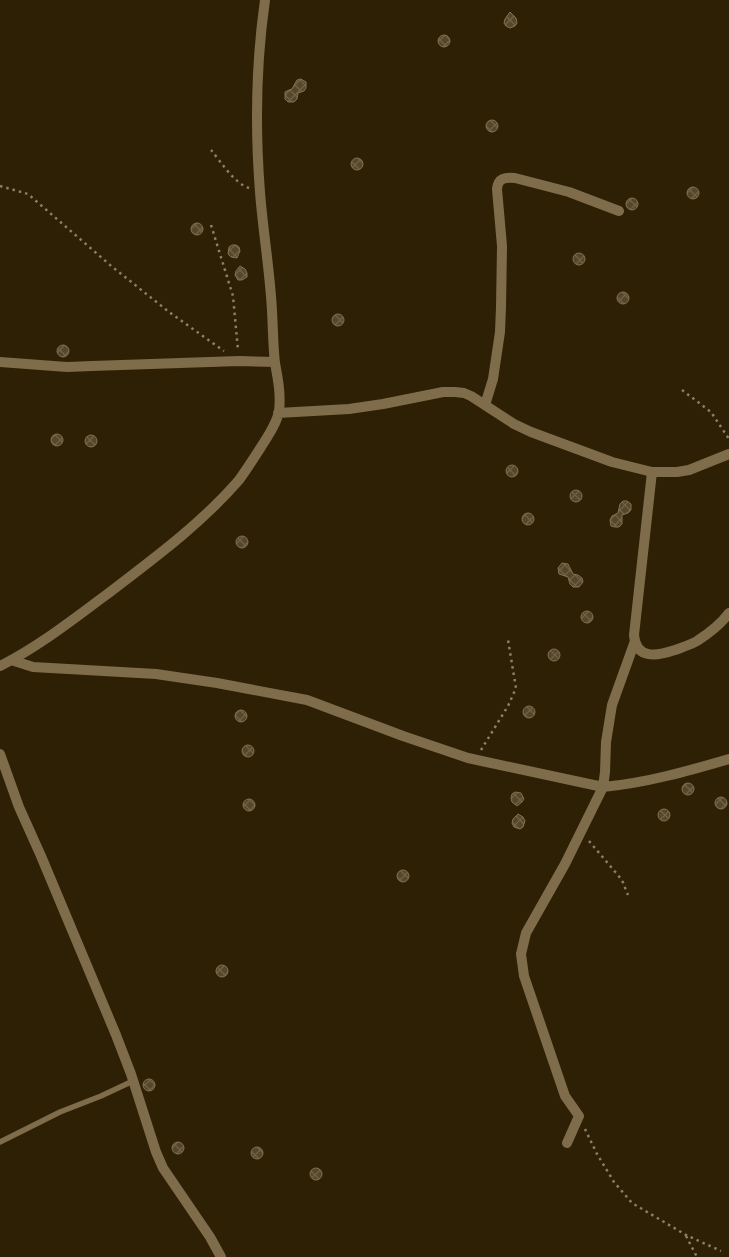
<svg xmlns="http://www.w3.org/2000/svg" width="729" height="1257" viewBox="0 0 729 1257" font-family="'Open Sans',sans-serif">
	<defs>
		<pattern id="building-cross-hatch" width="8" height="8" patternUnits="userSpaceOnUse" patternTransform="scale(1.25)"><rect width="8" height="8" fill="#56472a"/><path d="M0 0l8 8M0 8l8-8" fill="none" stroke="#6e6147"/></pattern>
	</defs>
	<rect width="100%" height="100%" fill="#2e2004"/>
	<path fill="url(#building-cross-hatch)" stroke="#827254" d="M510 12 516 18 517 23 515 26 510 28 506 26 504 23 505 19Z
		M438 41a6 6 0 1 1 12 0a6 6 0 1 1-12 0Z
		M301 79 306 82V88L304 91 298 93 297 99 294 102H288L285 99V92L289 90 292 89 297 80Z
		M486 126a6 6 0 1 1 12 0a6 6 0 1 1-12 0Z
		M351 164a6 6 0 1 1 12 0a6 6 0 1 1-12 0Z
		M687 193a6 6 0 1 1 12 0a6 6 0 1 1-12 0Z
		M626 204a6 6 0 1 1 12 0a6 6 0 1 1-12 0Z
		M191 229a6 6 0 1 1 12 0a6 6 0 1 1-12 0Z
		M232 245H236L239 247 240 251 237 258 231 257 228 254 229 247Z
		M573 259a6 6 0 1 1 12 0a6 6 0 1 1-12 0Z
		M240 266 245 269 247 273V277L242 280H238L235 275 236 271Z
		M617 298a6 6 0 1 1 12 0a6 6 0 1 1-12 0Z
		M332 320a6 6 0 1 1 12 0a6 6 0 1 1-12 0Z
		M57 351a6 6 0 1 1 12 0a6 6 0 1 1-12 0Z
		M51 440a6 6 0 1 1 12 0a6 6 0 1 1-12 0Z
		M85 441a6 6 0 1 1 12 0a6 6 0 1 1-12 0Z
		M506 471a6 6 0 1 1 12 0a6 6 0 1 1-12 0Z
		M570 496a6 6 0 1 1 12 0a6 6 0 1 1-12 0Z
		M623 501H627L631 504V510L628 513 622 515V524L619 527H615L611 526 610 520 612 516 618 513 620 504Z
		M522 519a6 6 0 1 1 12 0a6 6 0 1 1-12 0Z
		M236 542a6 6 0 1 1 12 0a6 6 0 1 1-12 0Z
		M562 563 568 564 573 574 578 575 582 578 583 582 579 587H573L570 584 568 577 559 574 558 568Z
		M581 617a6 6 0 1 1 12 0a6 6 0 1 1-12 0Z
		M548 655a6 6 0 1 1 12 0a6 6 0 1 1-12 0Z
		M523 712a6 6 0 1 1 12 0a6 6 0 1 1-12 0Z
		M235 716a6 6 0 1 1 12 0a6 6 0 1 1-12 0Z
		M242 751a6 6 0 1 1 12 0a6 6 0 1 1-12 0Z
		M682 789a6 6 0 1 1 12 0a6 6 0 1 1-12 0Z
		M515 792 521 793 524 799 522 802 517 806 512 802 511 798 512 794Z
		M715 803a6 6 0 1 1 12 0a6 6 0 1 1-12 0Z
		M243 805a6 6 0 1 1 12 0a6 6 0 1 1-12 0Z
		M658 815a6 6 0 1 1 12 0a6 6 0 1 1-12 0Z
		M518 814 523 817 525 821 523 827 520 829 514 827 512 823 513 819Z
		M397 876a6 6 0 1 1 12 0a6 6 0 1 1-12 0Z
		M216 971a6 6 0 1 1 12 0a6 6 0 1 1-12 0Z
		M143 1085a6 6 0 1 1 12 0a6 6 0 1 1-12 0Z
		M172 1148a6 6 0 1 1 12 0a6 6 0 1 1-12 0Z
		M251 1153a6 6 0 1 1 12 0a6 6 0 1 1-12 0Z
		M310 1174a6 6 0 1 1 12 0a6 6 0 1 1-12 0Z"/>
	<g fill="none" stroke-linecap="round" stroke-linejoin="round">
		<path stroke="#8b7f6a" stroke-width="2.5" stroke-dasharray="2.5 4" stroke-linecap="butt" d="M211 150C221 162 234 183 249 188
			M0 186 28 194 110 265 169 312 224 351
			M211 225 233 296 238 350
			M682 390 711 412 729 439
			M481 750 508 706 516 688 508 640
			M589 841 622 880 628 895
			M585 1129 597 1154 614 1182 632 1203 686 1235 721 1251
			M686 1236 697 1257"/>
		<path stroke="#7f6c4a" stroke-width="5.5" d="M0 1142 60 1112 101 1096 133 1081"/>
		<path stroke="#7f6c4a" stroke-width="10" d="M0 362 67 367 92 366 239 361 275 362
			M485 405 493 379 500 332 501 307 502 246 497 189C498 178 505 177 515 178L569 192 619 211
			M278 413 349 409 383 404 443 392H455L464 393 471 396 514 424 531 432 612 462 652 472H677L689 470 729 454
			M652 472 634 635C636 660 657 656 675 650 683 647 690 645 697 641 708 634 721 624 729 613
			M11 660 33 667 156 674 217 683 307 700 403 736 468 758 603 787C646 783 688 771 729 759
			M0 666C38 647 72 620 106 595 153 559 201 524 239 480 247 469 254 458 261 447 268 436 277 423 279 411 281 395 278 379 275 363 273 346 273 328 272 311 270 271 263 232 260 192 255 128 256 63 265 0
			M0 754 19 807 41 856 116 1035 131 1074 156 1152 163 1168 210 1237 221 1257
			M567 1143 579 1116 565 1096 524 976 521 954 526 933 565 864 603 787 605 772 606 742 612 705 635 641"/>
	</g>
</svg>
